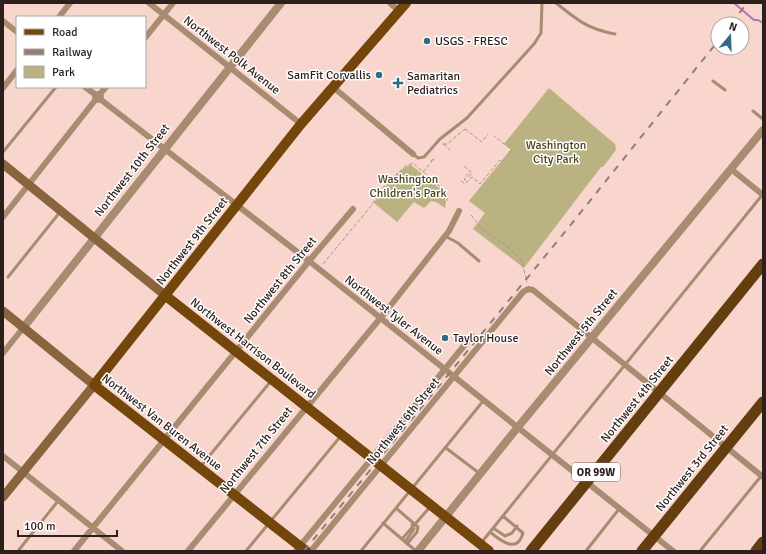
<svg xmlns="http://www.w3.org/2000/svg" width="766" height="554" viewBox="0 0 766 554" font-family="Signika,sans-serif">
	<rect width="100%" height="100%" fill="#f9d6cd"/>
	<path fill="#bbb282" d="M549 88 615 144 616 150 603 167H601L524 268 473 229 485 213 469 201 511 149 504 144Z
		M411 165 443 191 446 202 445 208 436 202 431 201 424 208 414 202 397 222 374 203C383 190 395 170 411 165Z"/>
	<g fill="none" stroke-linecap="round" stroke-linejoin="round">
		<path stroke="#b275af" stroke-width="2" d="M734 3 754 20H758L763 23"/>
		<path stroke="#ae938c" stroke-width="1" stroke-dasharray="4 2" stroke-linecap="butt" d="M465 129 482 142 488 134
			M443 144H447L465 129
			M443 144 450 150
			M432 161 433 159 435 161
			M464 166 472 173 468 178H469
			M423 172 432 161 429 159
			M461 181 465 184 472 177 480 184 500 160 502 162 512 150 494 136
			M466 181 464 179 470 172
			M471 215 481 228 508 247 521 259 527 282
			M323 264 371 206 385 185 406 166 413 163 444 190 447 195V201"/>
		<path stroke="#a78c72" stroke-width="3" d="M556 3C577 20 588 29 615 34
			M713 81 725 90
			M753 111 763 119
			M3 152 56 87
			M413 154 418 158 424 157 440 139 467 118 534 44 541 33 542 3
			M445 236 458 243 479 261
			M8 277 60 212
			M446 448 479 473
			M201 466 271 381
			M396 508 418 527 417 532 407 544
			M383 523 416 551
			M493 528 505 536 512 533 517 526
			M490 532C501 541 517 554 523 533L503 516
			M402 539 430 507
			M405 542 414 529 412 525
			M481 543 763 194
			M18 551 58 501
			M246 551 340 437
			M361 551 484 400
			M586 551 619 509
			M700 551 762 475"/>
		<path stroke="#a78c72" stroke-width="6" d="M149 3 301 124
			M390 3 399 11
			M59 17 70 3
			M3 21 17 32
			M145 38 173 3
			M85 87 96 95
			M333 87 413 154
			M3 88 17 70
			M95 97a3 3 0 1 1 6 0a3 3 0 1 1-6 0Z
			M100 94 106 87
			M100 99 309 261 673 551
			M731 169 763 195
			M3 217 96 99
			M3 353 23 328
			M3 456 122 551
			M74 551 309 261 353 209
			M188 551 387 310 449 231 459 211
			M296 551 472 336
			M311 551 523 292 528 289 533 290 763 477"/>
		<path stroke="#a78c72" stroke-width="8" d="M23 328 281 3
			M418 551 518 427 763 130"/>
		<path stroke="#8a643c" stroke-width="9" d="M3 164 166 296
			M3 311 94 385 3 497"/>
		<path stroke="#75460b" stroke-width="10" d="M166 296 489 551
			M306 551 94 385 301 124 406 3"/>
		<path stroke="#643e0e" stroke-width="11" d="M531 551 763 264
			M642 551 763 402
			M756 551 763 542"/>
		<path stroke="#957c76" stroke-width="2" stroke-dasharray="7 7" stroke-linecap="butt" d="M731 24 747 3
			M304 551 573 222 718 41"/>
	</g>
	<g fill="#336b85" stroke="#fff" stroke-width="1.5">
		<circle cx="427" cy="41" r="4"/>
		<circle cx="379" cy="75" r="4"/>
		<path d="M396 77h4v4h4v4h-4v4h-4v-4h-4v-4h4z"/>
		<circle cx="445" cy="338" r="4"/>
	</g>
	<g text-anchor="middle" stroke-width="3" stroke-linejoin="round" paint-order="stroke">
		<rect fill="#fff" stroke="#6b6260" stroke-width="1" x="572" y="463" width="48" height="18" rx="3"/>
		<g font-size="11" font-weight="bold" fill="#2c1f1c">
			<text x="596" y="476">OR 99W</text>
		</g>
		<g font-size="12" fill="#2c1f1c" stroke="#fff" text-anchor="start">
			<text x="435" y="45">USGS - FRESC</text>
			<text x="371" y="79" text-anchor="end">SamFit Corvallis</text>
			<text x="407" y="80">Samaritan<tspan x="407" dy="14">Pediatrics</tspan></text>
			<text x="453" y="342">Taylor House</text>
		</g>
		<g font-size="12" fill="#2c1f1c" stroke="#fff">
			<text transform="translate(232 55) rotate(38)" y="4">Northwest Polk Avenue</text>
			<text transform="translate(132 170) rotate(-52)" y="4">Northwest 10th Street</text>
			<text transform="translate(192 241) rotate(-52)" y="4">Northwest 9th Street</text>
			<text transform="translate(280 280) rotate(-51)" y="4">Northwest 8th Street</text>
			<text transform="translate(394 315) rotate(38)" y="4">Northwest Tyler Avenue</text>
			<text transform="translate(581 332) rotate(-51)" y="4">Northwest 5th Street</text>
			<text transform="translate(253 348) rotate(38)" y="4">Northwest Harrison Boulevard</text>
			<text transform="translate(637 399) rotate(-51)" y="4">Northwest 4th Street</text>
			<text transform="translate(403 421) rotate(-51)" y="4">Northwest 6th Street</text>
			<text transform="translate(162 422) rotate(38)" y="4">Northwest Van Buren Avenue</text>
			<text transform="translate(256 450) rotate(-51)" y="4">Northwest 7th Street</text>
			<text transform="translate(692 468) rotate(-51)" y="4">Northwest 3rd Street</text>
		</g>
		<g font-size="12" fill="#4a431e" stroke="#fff">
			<text x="556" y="149">Washington<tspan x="556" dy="14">City Park</tspan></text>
			<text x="408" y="183">Washington<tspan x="408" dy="14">Children's Park</tspan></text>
		</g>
	</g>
	<rect width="766" height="554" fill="none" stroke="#2c1f1c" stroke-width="8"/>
	<rect x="16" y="16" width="130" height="72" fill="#ffffff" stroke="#aba5a4"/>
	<rect x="24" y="29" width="20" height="6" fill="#75460b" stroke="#aba5a4"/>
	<text x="52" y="36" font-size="12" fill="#2c1f1c">Road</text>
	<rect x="24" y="49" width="20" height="6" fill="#957c76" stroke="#aba5a4"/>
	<text x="52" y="56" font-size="12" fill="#2c1f1c">Railway</text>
	<rect x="24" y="66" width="20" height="12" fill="#bbb282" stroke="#aba5a4"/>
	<text x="52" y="76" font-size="12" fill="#2c1f1c">Park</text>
	<g transform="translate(730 36) rotate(19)"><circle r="19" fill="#ffffff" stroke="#aba5a4"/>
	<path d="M0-3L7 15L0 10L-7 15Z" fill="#336b85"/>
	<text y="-6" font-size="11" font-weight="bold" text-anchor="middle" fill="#2c1f1c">N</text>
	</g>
	<path d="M18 530v6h99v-6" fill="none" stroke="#2c1f1c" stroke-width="2"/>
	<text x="24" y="530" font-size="12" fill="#2c1f1c" stroke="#ffffff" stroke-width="3" paint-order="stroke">100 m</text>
</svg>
